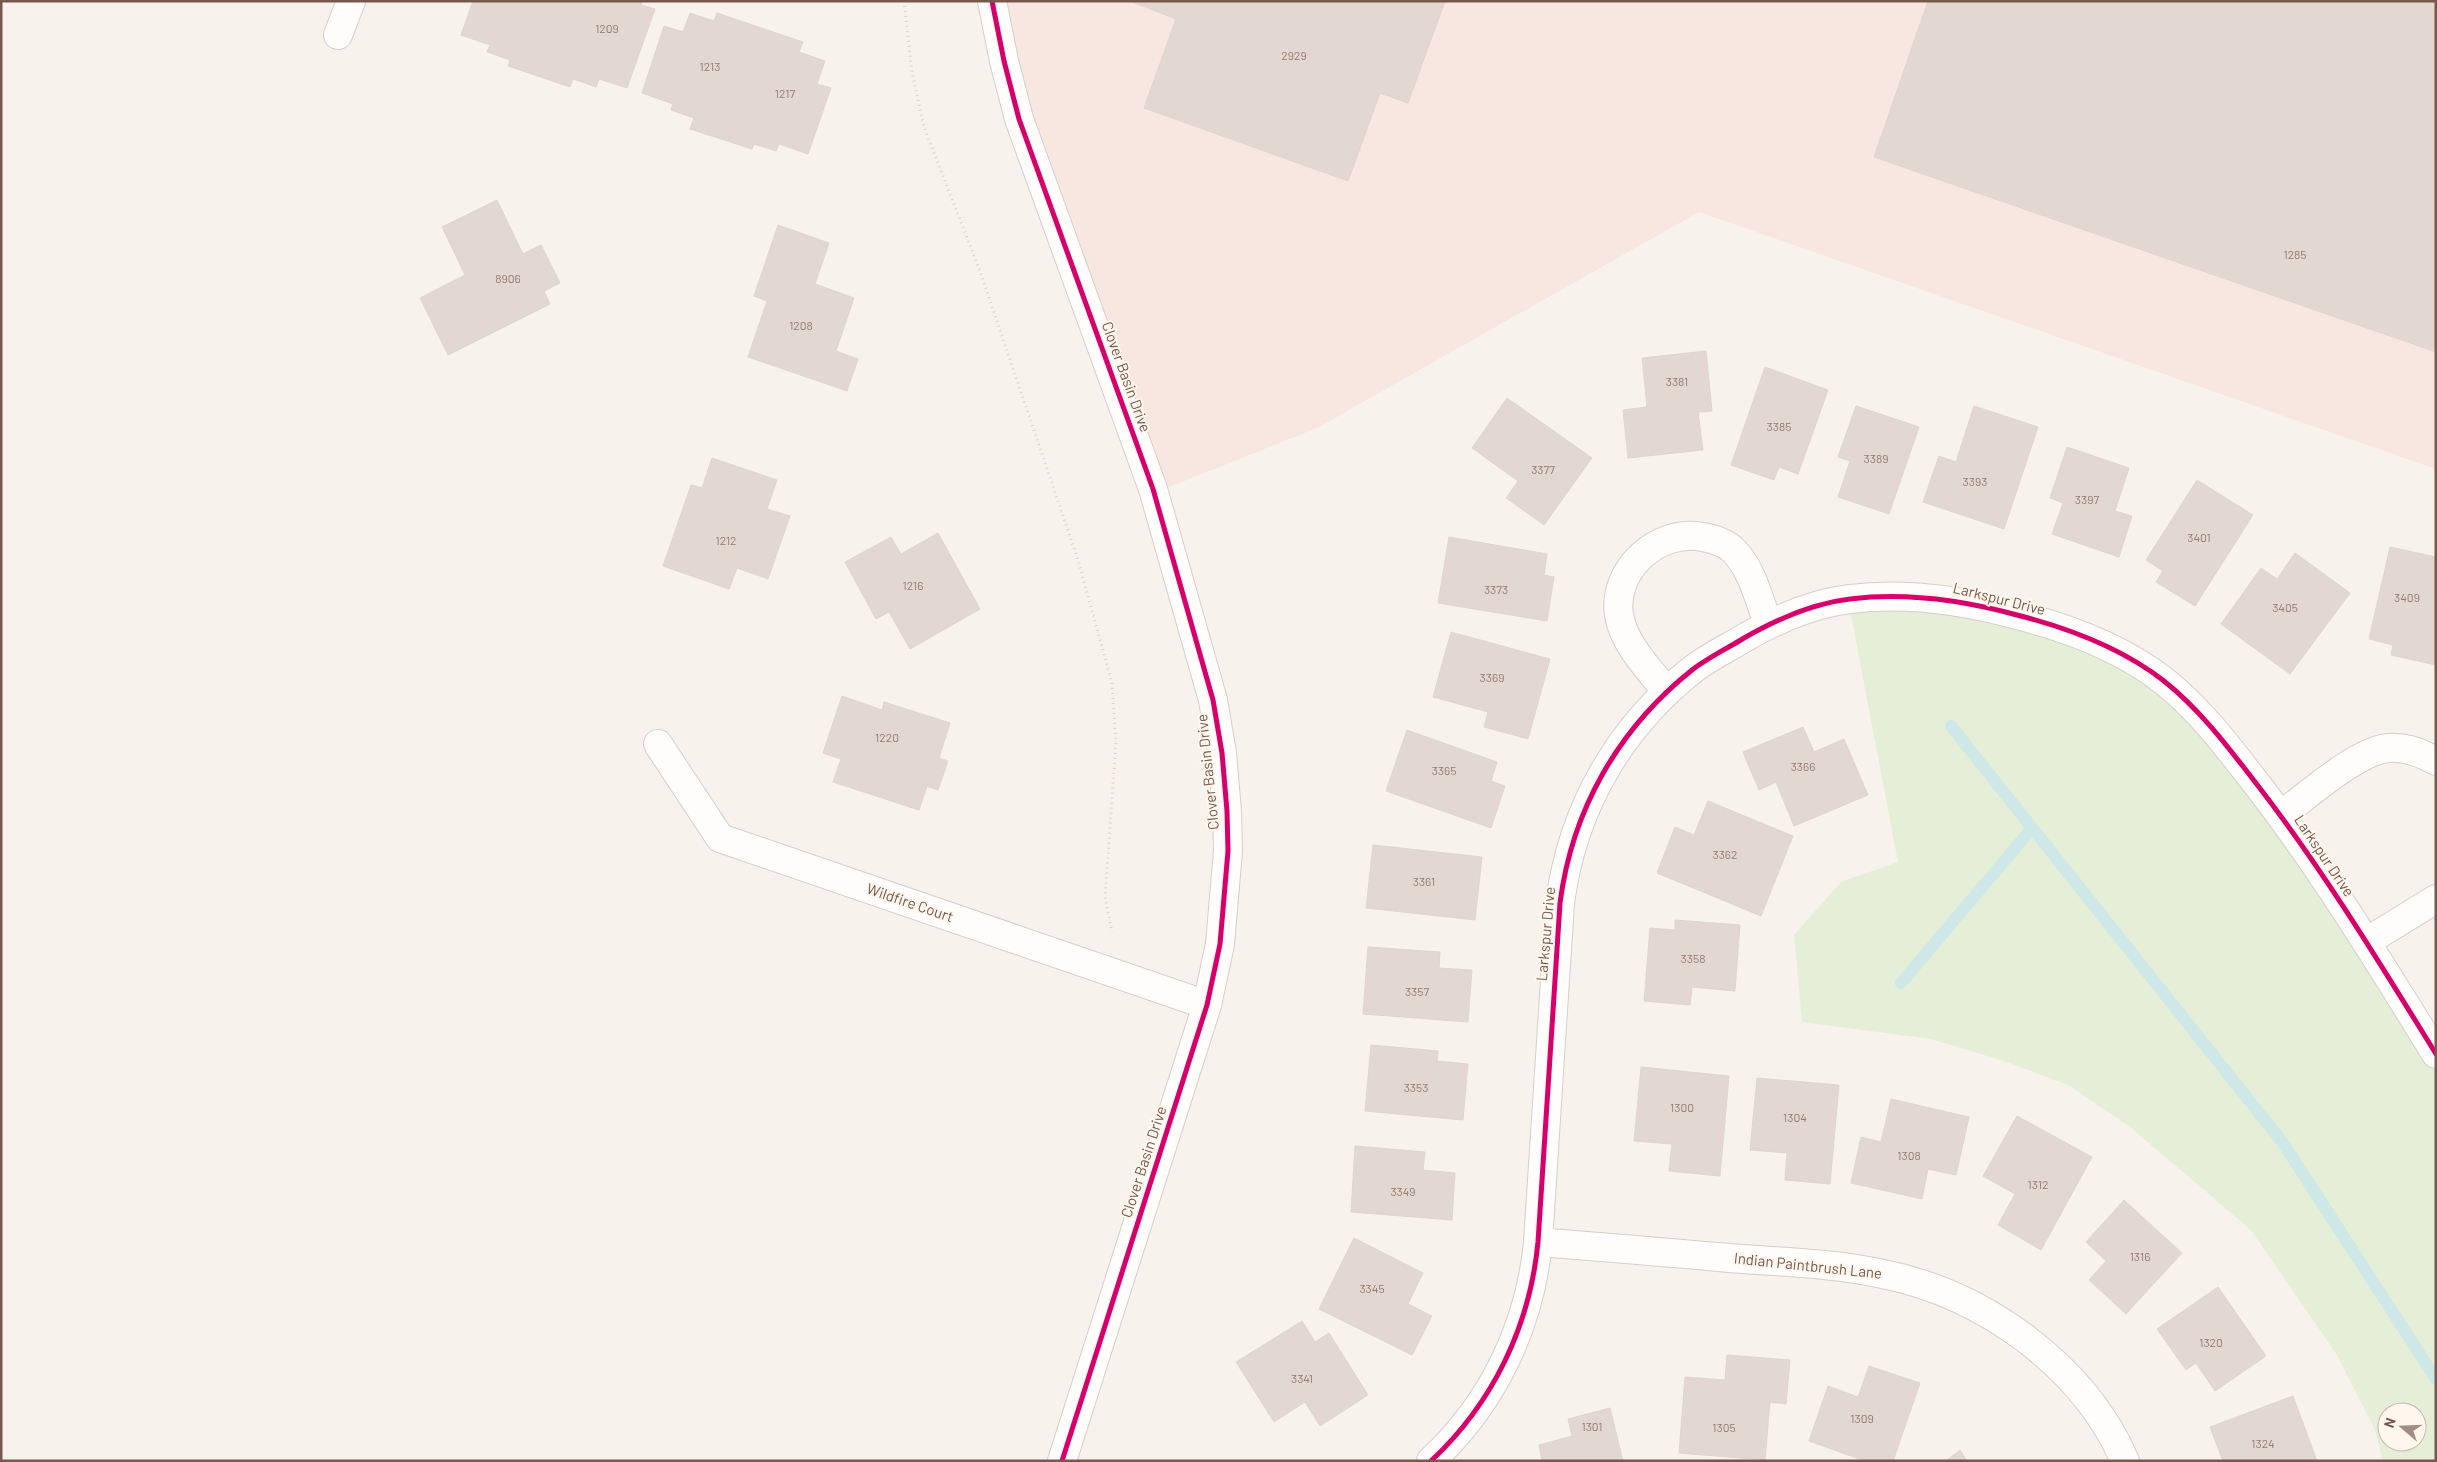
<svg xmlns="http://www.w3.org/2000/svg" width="2437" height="1462" viewBox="0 0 2437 1462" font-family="Barlow,sans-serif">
	<rect width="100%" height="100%" fill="#f7f2ec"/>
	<path fill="#f7e7e0" d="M992 1H2436V469L1699 212 1317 428 1154 493Z"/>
	<path fill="#e5eed7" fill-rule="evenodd" d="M1848 599 2029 618 2191 705 2436 1054V1461H2383L2375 1430 2337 1355 2251 1230 2129 1126 2070 1086 2004 1061 1931 1039 1802 1022 1794 935 1841 882 1898 862ZM2387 1412H2417V1442H2387Z"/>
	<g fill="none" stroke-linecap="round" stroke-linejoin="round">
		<path stroke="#cee7e7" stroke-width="12" d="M1951 726 2283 1143 2436 1379
			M1901 983 2032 828"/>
	</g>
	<path fill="#e2d8d1" stroke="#e0d5ce" d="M473 1H642L641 5 655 9 627 88 599 79 596 87 573 79 570 87 508 66 510 60 487 52 490 45 461 35Z
		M1130 1H1445L1408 103 1380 93 1348 181 1144 108 1176 19Z
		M1928 1H2436V352L1874 157Z
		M690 13 714 21 717 13 803 42 799 52 825 61 817 84 831 88 808 154 779 144 776 151 754 144 752 149 690 129 694 118 671 110 673 104 642 93 664 26 683 32Z
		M497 200 523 254 541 245 560 283 544 291 550 304 448 355 420 298 465 275 442 227Z
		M778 225 829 243 815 284 854 298 836 351 858 359 847 391 748 357 767 301 754 296Z
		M1706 351 1712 411 1698 412 1703 450 1628 458 1623 410 1647 407 1642 358Z
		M1765 367 1828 390 1798 474 1779 467 1774 480 1731 465Z
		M1507 398 1592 458 1544 525 1506 498 1518 481 1472 448Z
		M1856 406 1919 427 1889 514 1838 497 1850 461 1838 457Z
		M1974 406 2038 427 2004 529 1923 502 1939 456 1956 462Z
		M2067 447 2129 468 2115 511 2132 516 2119 557 2052 534 2063 503 2050 498Z
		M712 458 777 480 767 509 790 516 768 579 737 568 729 589 663 566 691 485 702 488Z
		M2197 480 2253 515 2195 606 2156 582 2163 571 2146 560Z
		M938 533 980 609 910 649 889 612 876 619 845 562 891 537 901 554Z
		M1449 537 1547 554 1544 575 1554 577 1547 621 1438 603Z
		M2390 547 2436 557V665L2391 655 2393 645 2369 639Z
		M2295 553 2350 593 2290 674 2221 624 2261 568 2277 579Z
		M1451 632 1550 659 1528 739 1484 727 1488 712 1433 697Z
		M842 696 882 710 884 702 950 723 939 758 948 761 938 790 927 786 919 810 833 782 841 759 823 753Z
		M1803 727 1814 752 1844 739 1868 795 1794 826 1776 782 1759 790 1743 752Z
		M1407 730 1497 762 1491 781 1505 786 1491 828 1386 791Z
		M1708 801 1793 836 1761 916 1657 873 1675 827 1694 835Z
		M1373 845 1482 857 1475 920 1366 908Z
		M1675 920 1740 925 1735 991 1692 987 1690 1005 1644 1001 1650 928 1675 930Z
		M1368 947 1440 952 1439 968 1472 970 1468 1022 1363 1014Z
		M1371 1045 1438 1051 1437 1061 1468 1064 1463 1120 1365 1111Z
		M1641 1067 1729 1076 1720 1176 1669 1171 1672 1144 1634 1141Z
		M1757 1078 1839 1085 1830 1184 1785 1180 1787 1153 1750 1150Z
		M1891 1099 1969 1117 1956 1175 1928 1169 1922 1199 1851 1183 1861 1137 1881 1142Z
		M2017 1116 2092 1157 2041 1250 1998 1225 2015 1194 1983 1176Z
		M1355 1146 1425 1152 1423 1170 1455 1173 1452 1220 1351 1212Z
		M2124 1200 2182 1253 2126 1314 2089 1280 2106 1261 2086 1242Z
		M1354 1238 1423 1273 1408 1304 1432 1316 1412 1355 1319 1309Z
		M2218 1287 2266 1356 2215 1391 2196 1363 2186 1370 2157 1329Z
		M1302 1321 1315 1342 1329 1333 1368 1395 1320 1426 1305 1402 1274 1422 1236 1362Z
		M1727 1355 1790 1360 1786 1404 1770 1402 1765 1460 1679 1453 1685 1377 1725 1380Z
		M1869 1366 1920 1383 1893 1461H1865L1809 1441 1828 1386 1858 1397Z
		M2293 1396 2317 1461H2223L2210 1427Z
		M1610 1408 1623 1461H1542L1539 1445 1572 1436 1568 1419Z
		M1960 1450 1967 1461H1946Z"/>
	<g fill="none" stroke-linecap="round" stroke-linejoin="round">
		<defs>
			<path id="minor" d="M992 1 1004 61 1019 119 1153 489 1213 700 1222 753 1227 811 1228 851 1220 944 1207 1005 1062 1461
				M338 35 351 1
				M1667 692C1650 670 1624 645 1619 615 1612 570 1658 528 1703 537 1714 539 1726 543 1734 551 1752 569 1759 600 1768 623
				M658 744 720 838 1207 1005
				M2281 815C2307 796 2357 751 2388 748 2404 747 2422 753 2436 761
				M2366 942 2436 899
				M1538 1242C1601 1247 1665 1252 1729 1258 1781 1262 1833 1263 1883 1274 1984 1294 2084 1366 2125 1461
				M1431 1461C1493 1403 1530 1326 1538 1242L1560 903C1572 810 1618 729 1692 670 1705 660 1720 652 1734 644 1770 622 1808 604 1850 599 1907 592 1962 600 2017 615 2068 628 2122 648 2164 681 2199 709 2225 743 2252 778 2320 865 2378 960 2436 1054"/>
		</defs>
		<use href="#minor" stroke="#d6cec8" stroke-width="30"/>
		<path stroke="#dad2cf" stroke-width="3" stroke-dasharray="1 4" stroke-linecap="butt" d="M904 1 912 72 924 127 980 271 1078 560 1112 683 1116 742 1105 897 1112 932"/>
		<use href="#minor" stroke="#fefdfc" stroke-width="28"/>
		<defs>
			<path id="cycleway" d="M992 1 1004 61 1019 119 1153 489 1213 700 1222 753 1227 811 1228 851 1220 944 1207 1005 1062 1461
				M1431 1461C1493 1403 1530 1326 1538 1242L1560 903C1572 810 1618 729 1692 670 1705 660 1720 652 1734 644 1770 622 1808 604 1850 599 1907 592 1962 600 2017 615 2068 628 2122 648 2164 681 2199 709 2225 743 2252 778 2320 865 2378 960 2436 1054"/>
		</defs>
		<use href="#cycleway" stroke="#fff7ee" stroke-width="8"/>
		<use href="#cycleway" stroke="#d6006c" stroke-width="5"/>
	</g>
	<g text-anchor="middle" stroke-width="4" stroke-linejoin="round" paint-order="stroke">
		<g font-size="12" fill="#937b70">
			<text x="607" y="33">1209</text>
			<text x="1294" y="60">2929</text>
			<text x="710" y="71">1213</text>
			<text x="785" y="98">1217</text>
			<text x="2295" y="259">1285</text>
			<text x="508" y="283">8906</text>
			<text x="801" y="330">1208</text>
			<text x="1677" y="386">3381</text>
			<text x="1779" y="431">3385</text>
			<text x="1876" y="463">3389</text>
			<text x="1543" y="474">3377</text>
			<text x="1975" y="486">3393</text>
			<text x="2087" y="504">3397</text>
			<text x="2199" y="542">3401</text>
			<text x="726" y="545">1212</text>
			<text x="913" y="590">1216</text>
			<text x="1496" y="594">3373</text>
			<text x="2407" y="602">3409</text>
			<text x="2285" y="612">3405</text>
			<text x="1492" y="682">3369</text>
			<text x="887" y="742">1220</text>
			<text x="1803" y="771">3366</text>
			<text x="1444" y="775">3365</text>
			<text x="1725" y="859">3362</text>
			<text x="1424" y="886">3361</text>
			<text x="1693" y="963">3358</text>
			<text x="1417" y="996">3357</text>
			<text x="1416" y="1092">3353</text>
			<text x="1682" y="1112">1300</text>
			<text x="1795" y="1122">1304</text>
			<text x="1909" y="1160">1308</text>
			<text x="2038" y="1189">1312</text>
			<text x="1403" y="1196">3349</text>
			<text x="2140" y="1261">1316</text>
			<text x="1372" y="1293">3345</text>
			<text x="2211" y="1347">1320</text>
			<text x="1302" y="1383">3341</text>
			<text x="1862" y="1423">1309</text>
			<text x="1592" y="1431">1301</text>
			<text x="1724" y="1432">1305</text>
			<text x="2263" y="1448">1324</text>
		</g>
		<g font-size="15" fill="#76584c" stroke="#fff7ee">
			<text transform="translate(1126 377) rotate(70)" y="5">Clover Basin Drive</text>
			<text transform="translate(1999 599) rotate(14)" y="5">Larkspur Drive</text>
			<text transform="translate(1208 772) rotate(-96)" y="5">Clover Basin Drive</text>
			<text transform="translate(2324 856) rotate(56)" y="5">Larkspur Drive</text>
			<text transform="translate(910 903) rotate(19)" y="5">Wildfire Court</text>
			<text transform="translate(1546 934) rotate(-85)" y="5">Larkspur Drive</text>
			<text transform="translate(1144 1162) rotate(-72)" y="5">Clover Basin Drive</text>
			<text transform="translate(1808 1266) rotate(6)" y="5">Indian Paintbrush Lane</text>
		</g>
	</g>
	<rect width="2437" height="1462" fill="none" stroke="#76584c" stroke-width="5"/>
	<g transform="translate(2402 1427) rotate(289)"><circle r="24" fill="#fff7ee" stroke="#c8b7ad"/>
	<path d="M0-4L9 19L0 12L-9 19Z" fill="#a38e84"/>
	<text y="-8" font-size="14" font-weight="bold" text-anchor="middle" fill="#76584c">N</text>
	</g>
</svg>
